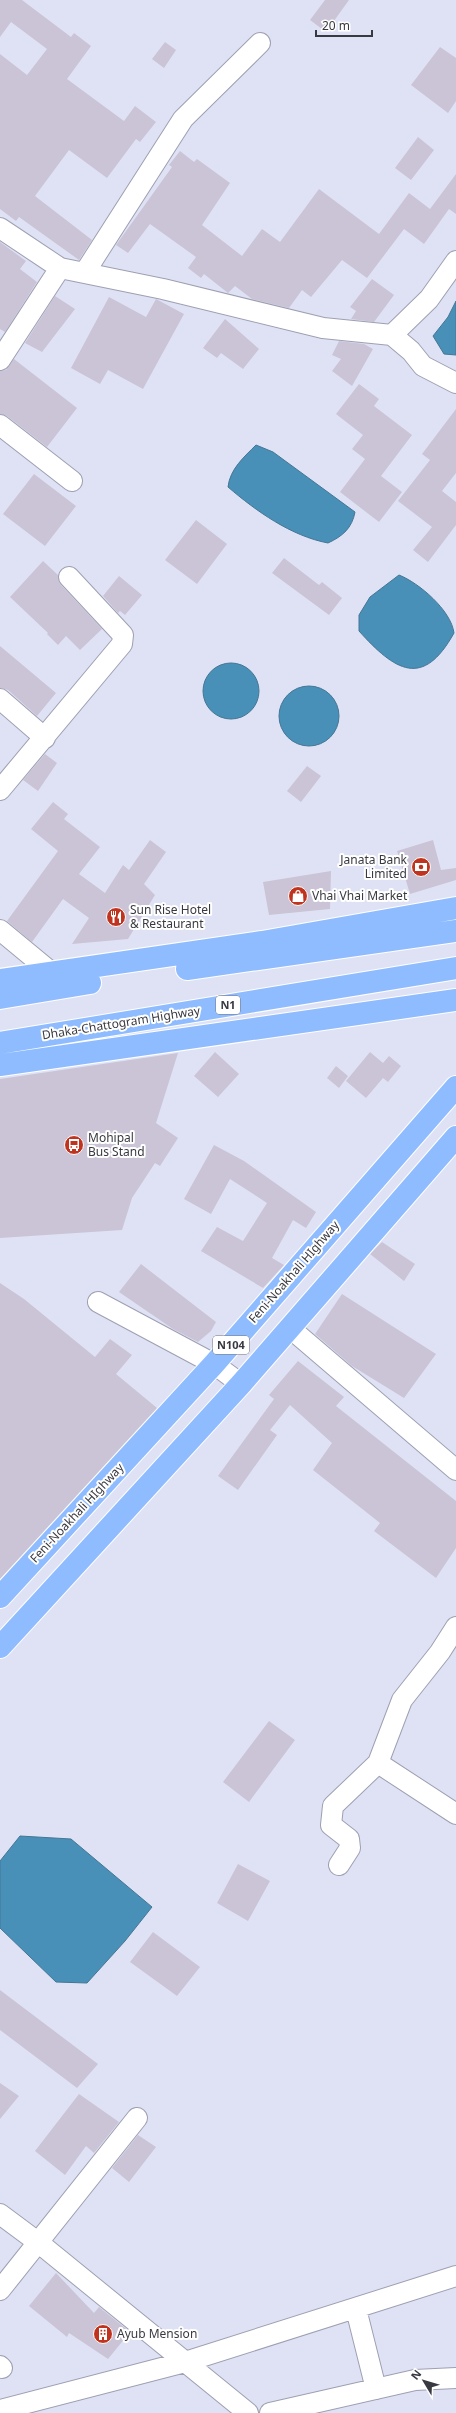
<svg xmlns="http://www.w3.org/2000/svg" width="456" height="2413" viewBox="0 0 456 2413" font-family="'Noto Sans',sans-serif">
	<rect width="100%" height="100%" fill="#dfe2f5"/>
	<path fill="#4990b8" stroke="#447694" d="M456 301V355L444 354 433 336 448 317Z
		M256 445 273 452 355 512C352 528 343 536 328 543 291 536 256 511 228 487 230 469 244 457 256 445Z
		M399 575C419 583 451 610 454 633 423 689 395 671 359 631V615L370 597Z
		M203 691a28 28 0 1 1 56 0a28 28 0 1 1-56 0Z
		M279 716a30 30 0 1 1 60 0a30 30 0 1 1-60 0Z
		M20 1836 71 1839 152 1907 125 1941 87 1983 56 1982 0 1928V1861Z"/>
	<path fill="#cac4d6" d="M0 0H22L71 37 74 33 91 46 67 79 124 121 135 106 156 122 140 142 136 139 107 178 69 150 35 196 92 240 79 260 19 217 16 221 0 209V54L27 75 47 49 11 22 0 37Z
		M325 0H349L326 32 310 20Z
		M165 42 176 50 164 68 152 59Z
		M440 47 456 58V101L448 113 411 85Z
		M418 137 434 150 411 180 395 168Z
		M180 151 194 162 197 159 230 183 202 225 242 256 262 229 280 242 319 189 379 234 409 193 430 209 456 174V214L449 209 424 244 404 229 367 278 342 260 311 297 302 290 289 308 252 299 235 286 228 293 204 274 201 278 188 268 196 257 150 224 128 253 116 245 172 167 169 165Z
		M0 242 26 261 20 269 37 282 5 332 0 329Z
		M372 279 394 295 374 322 351 319 356 311 350 307Z
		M55 296 75 309 42 352 25 343Z
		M109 297 146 317 156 299 184 314 143 389 108 370 100 384 71 368Z
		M225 319 259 349 243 369 221 353 217 358 203 348Z
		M339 341 364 344 373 349 352 386 332 371 341 359 332 355Z
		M14 359 77 408 47 447 7 416 0 414V371L6 370Z
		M359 384 379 399 374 406 412 435 381 476 402 492 379 522 340 492 365 459 352 449 363 435 336 414Z
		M456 409V473L442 491 456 502V525L428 562 413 550 432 527 398 501 430 460 422 454Z
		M34 474 76 506 45 546 3 514Z
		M196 520 227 544 197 584 165 560Z
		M284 558 319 585 322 582 342 598 329 615 272 573Z
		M43 561 58 575 61 585 102 629 80 650 66 636 58 645 47 634 48 633 10 597Z
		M119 576 142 595 125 615 120 611 118 613 103 596Z
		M0 646 56 693 37 716 8 690 0 688Z
		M45 754 57 763 38 791 23 780Z
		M307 766 321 776 301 802 287 791Z
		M53 802 68 814 64 819 100 847 79 874 105 893 123 865 129 870 150 840 166 852 144 884 155 895 128 939 72 944 89 918 63 899 32 942 7 921 58 851 31 829Z
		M433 840 441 870 456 868V880L410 894 397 851Z
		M331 871 330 909 269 915 263 882Z
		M215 1052 239 1074 218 1097 194 1076Z
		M370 1052 383 1063 389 1056 401 1066 388 1082 383 1078 366 1098 346 1081Z
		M178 1053 156 1123 178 1138 160 1166 155 1163 132 1198 122 1230 0 1238V1079Z
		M336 1066 348 1076 339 1088 327 1078Z
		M214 1145 244 1161 316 1212 306 1228 293 1220 272 1258 284 1265 263 1288 201 1251 217 1227 243 1241 267 1203 230 1179 211 1214 184 1199Z
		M382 1242 415 1264 404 1281 370 1254Z
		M141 1264 216 1322 211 1331 198 1342 173 1329 119 1292Z
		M0 1283 24 1299 95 1357 110 1339 132 1355 116 1374 157 1408 0 1579Z
		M342 1294 436 1354 404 1398 352 1366 315 1334Z
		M298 1361 344 1397 336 1406 456 1501V1548L436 1578 374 1531 380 1523 313 1470 332 1443 290 1405 270 1430 277 1435 238 1490 218 1476 274 1399 269 1395Z
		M269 1721 295 1740 249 1802 223 1782Z
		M238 1864 270 1881 248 1921 217 1903Z
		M153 1932 200 1967 177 1996 130 1962Z
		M0 1990 98 2064 77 2088 0 2030Z
		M0 2083 19 2096 0 2119Z
		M79 2094 119 2122 94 2153 86 2146 65 2175 35 2151Z
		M138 2135 156 2147 129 2182 112 2168Z
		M56 2273 94 2313 99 2307 130 2332 108 2359 69 2333 67 2337 29 2306Z"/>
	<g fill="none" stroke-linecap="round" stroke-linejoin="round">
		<defs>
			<path id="street" d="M0 228 60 268 163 289 323 328 392 335 411 351 423 366 456 383
				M85 272 183 119 260 43
				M392 335 429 299 456 261
				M0 360 60 268
				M0 425 72 481
				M0 699 45 738
				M0 790 122 644 123 635 69 577
				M0 930 52 973
				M98 1302 214 1364 241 1384
				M290 1328 456 1470
				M378 1763 456 1814
				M339 1865 350 1848 349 1839 331 1825 333 1806 378 1763 402 1700 440 1652 456 1627
				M0 2214 39 2243 248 2413
				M0 2290 137 2118
				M356 2309 376 2389
				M0 2366 2 2368
				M0 2410 185 2362 456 2276
				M270 2413 415 2380 456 2378"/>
			<path id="highway" d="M187 969 456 931
				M0 980 262 942 456 908
				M0 998 90 983
				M0 1043 456 968
				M0 1065 456 1000
				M0 1597 214 1364 456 1087
				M0 1647 241 1384 456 1137"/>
		</defs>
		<use href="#street" stroke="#9ea0b2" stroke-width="22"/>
		<use href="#highway" stroke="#fff" stroke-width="24"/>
		<use href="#street" stroke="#fff" stroke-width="20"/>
		<use href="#highway" stroke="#8fbcff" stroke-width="22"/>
	</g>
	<defs>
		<symbol id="bank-disc" viewBox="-11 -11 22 22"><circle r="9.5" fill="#c0341f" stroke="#fff"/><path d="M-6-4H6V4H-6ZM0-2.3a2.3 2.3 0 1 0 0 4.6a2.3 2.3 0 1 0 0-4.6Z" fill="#fff"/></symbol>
		<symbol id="shop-disc" viewBox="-11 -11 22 22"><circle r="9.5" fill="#c0341f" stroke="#fff"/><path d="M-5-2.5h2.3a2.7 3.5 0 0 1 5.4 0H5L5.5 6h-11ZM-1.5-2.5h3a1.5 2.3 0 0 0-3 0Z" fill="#fff"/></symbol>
		<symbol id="restaurant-disc" viewBox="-11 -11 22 22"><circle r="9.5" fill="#c0341f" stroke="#fff"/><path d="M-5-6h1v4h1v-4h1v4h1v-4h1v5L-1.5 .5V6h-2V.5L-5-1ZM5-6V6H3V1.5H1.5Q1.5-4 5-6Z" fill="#fff"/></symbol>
		<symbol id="bus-disc" viewBox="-11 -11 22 22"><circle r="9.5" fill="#c0341f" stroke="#fff"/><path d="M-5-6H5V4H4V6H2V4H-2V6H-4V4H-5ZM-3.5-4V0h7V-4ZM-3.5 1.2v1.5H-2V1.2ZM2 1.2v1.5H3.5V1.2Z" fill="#fff"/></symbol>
		<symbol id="building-disc" viewBox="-11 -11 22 22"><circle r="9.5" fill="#c0341f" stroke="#fff"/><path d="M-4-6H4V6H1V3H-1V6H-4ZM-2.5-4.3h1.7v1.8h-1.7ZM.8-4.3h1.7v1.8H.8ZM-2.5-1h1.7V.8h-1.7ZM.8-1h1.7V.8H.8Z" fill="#fff"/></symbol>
	</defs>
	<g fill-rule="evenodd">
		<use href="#bank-disc" x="410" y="856" width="22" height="22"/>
		<use href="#shop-disc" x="287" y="885" width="22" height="22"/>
		<use href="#restaurant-disc" x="105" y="906" width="22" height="22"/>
		<use href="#bus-disc" x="63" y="1134" width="22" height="22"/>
		<use href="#building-disc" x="92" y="2323" width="22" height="22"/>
	</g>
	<g text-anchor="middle" stroke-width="4" stroke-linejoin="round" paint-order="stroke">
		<g fill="#fff" stroke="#74757a" stroke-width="1">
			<rect x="216" y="996" width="24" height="18" rx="3"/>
			<rect x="213" y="1336" width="36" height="18" rx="3"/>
		</g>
		<g font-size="11" font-weight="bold" fill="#393a41">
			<text x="228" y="1009">N1</text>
			<text x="231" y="1349">N104</text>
		</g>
		<g font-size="12" fill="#393a41" stroke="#fff" text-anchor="start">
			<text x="407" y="864" text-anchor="end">Janata Bank<tspan x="407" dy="14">Limited</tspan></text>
			<text x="312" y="900">Vhai Vhai Market</text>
			<text x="130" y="914">Sun Rise Hotel<tspan x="130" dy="14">&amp; Restaurant</tspan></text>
			<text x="88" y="1142">Mohipal<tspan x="88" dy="14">Bus Stand</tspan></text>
			<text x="117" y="2338">Ayub Mension</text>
		</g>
		<g font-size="12" fill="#393a41" stroke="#fff">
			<text transform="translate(121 1023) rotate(-9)" y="4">Dhaka-Chattogram Highway</text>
			<text transform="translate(294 1272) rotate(-49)" y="4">Feni-Noakhali HIghway</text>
			<text transform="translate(77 1513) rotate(-47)" y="4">Feni-Noakhali HIghway</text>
		</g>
	</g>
	<g transform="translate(424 2381) rotate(308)" stroke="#ffffff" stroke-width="3" paint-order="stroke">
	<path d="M0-3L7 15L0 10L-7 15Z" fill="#393a41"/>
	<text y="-6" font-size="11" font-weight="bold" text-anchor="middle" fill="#393a41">N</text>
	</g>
	<path d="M316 30v6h56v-6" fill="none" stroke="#393a41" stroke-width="2"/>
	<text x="322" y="30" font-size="12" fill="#393a41" stroke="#ffffff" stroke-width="3" paint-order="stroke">20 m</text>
</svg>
